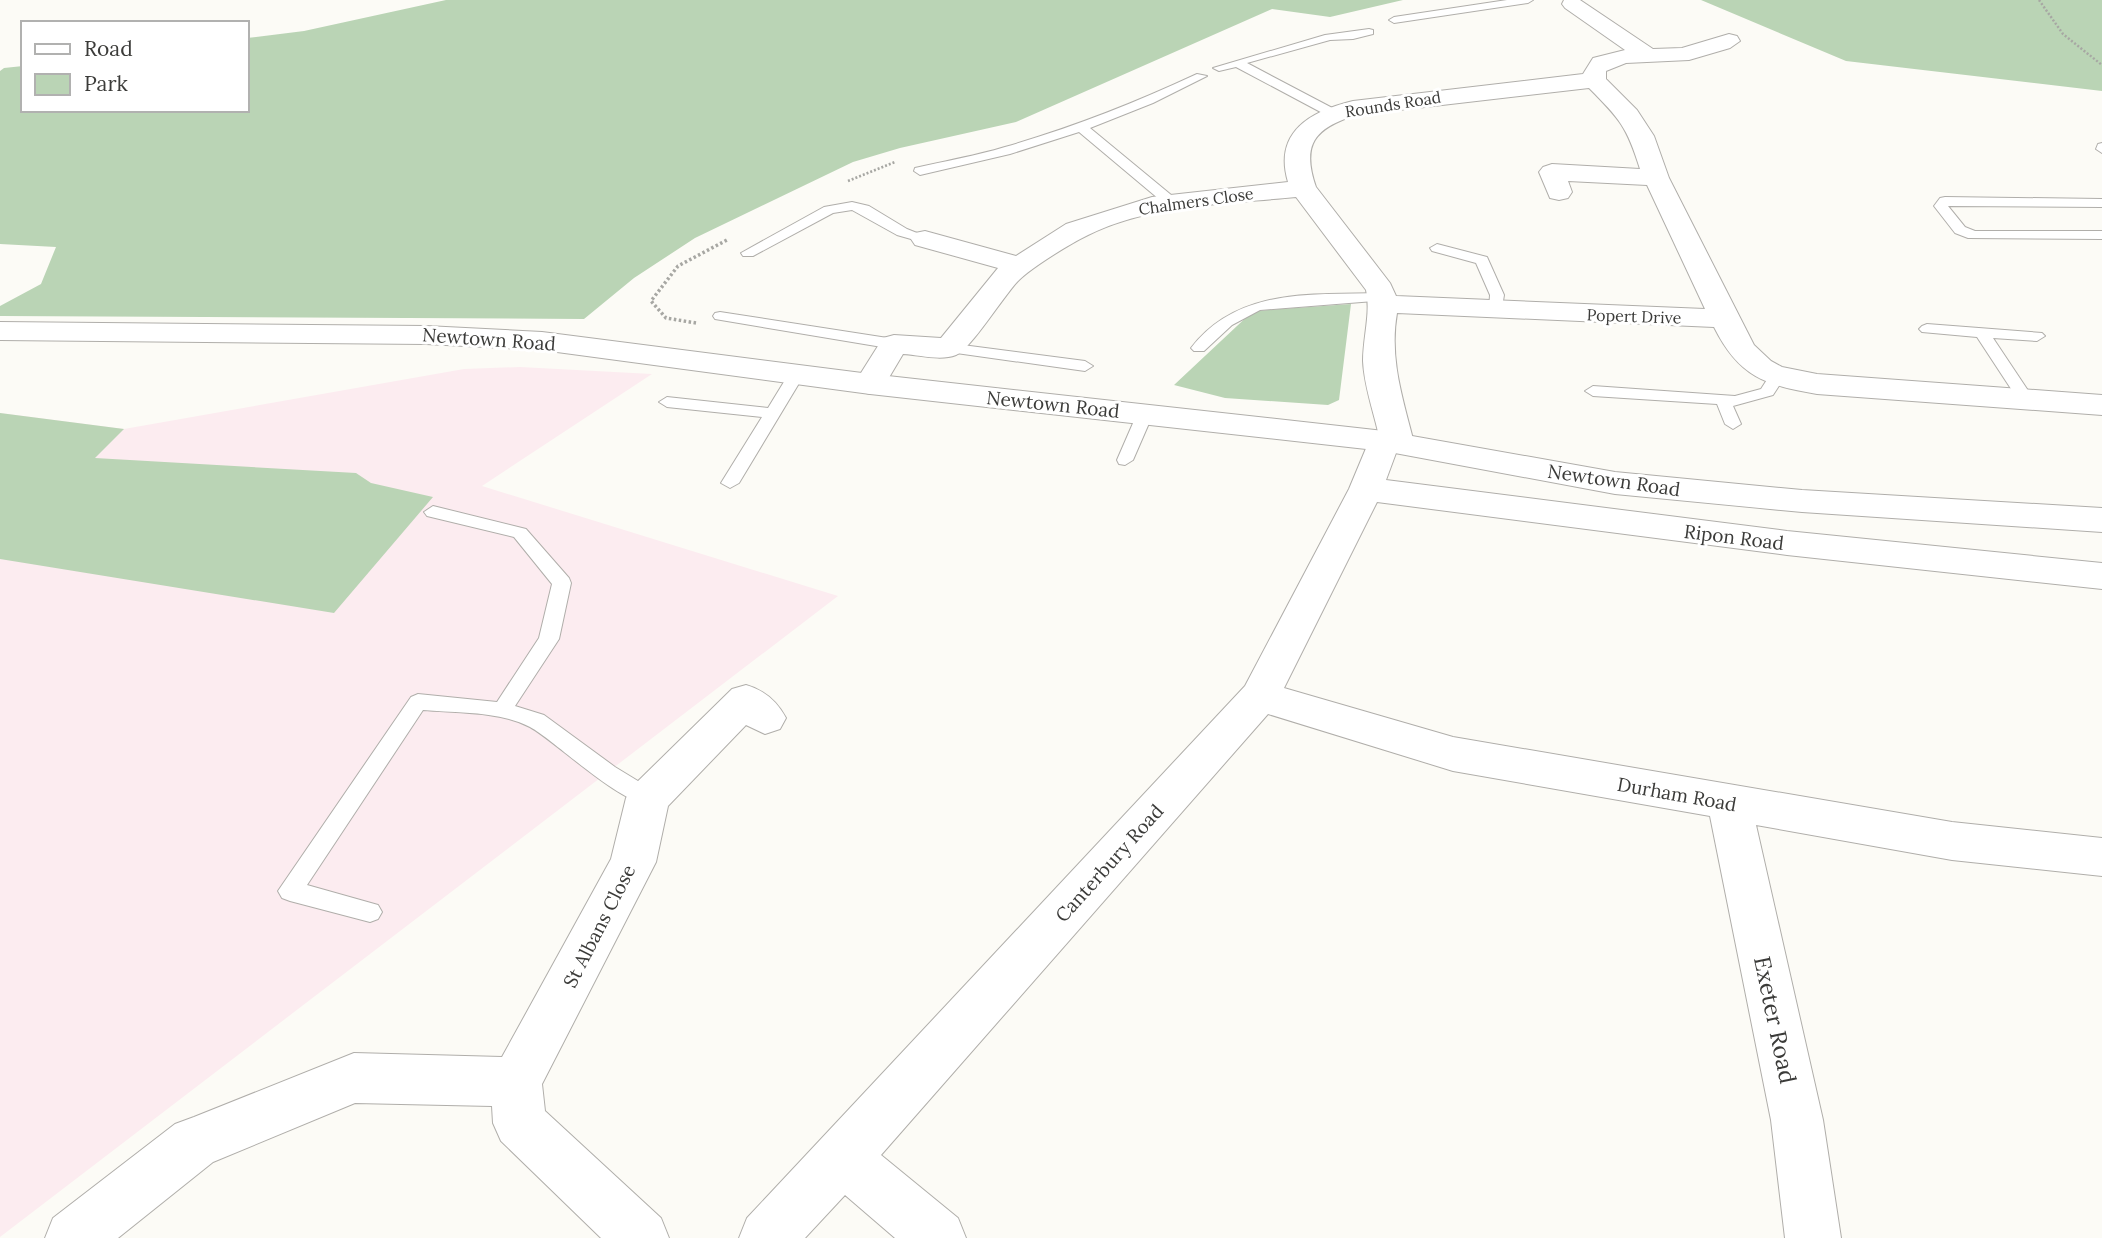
<svg xmlns="http://www.w3.org/2000/svg" width="2102" height="1238" viewBox="0 0 2102 1238" font-family="Lora,serif">
	<rect width="100%" height="100%" fill="#fcfbf6"/>
	<path fill="#fcecf0" d="M520 367 652 374 482 486 838 596 0 1237V413L124 429 464 369Z"/>
	<path fill="#bad4b5" d="M446 0H1403L1330 17 1272 9 1016 122 900 148 853 162 695 238 634 278 584 319 0 316V306L41 284 56 247 0 244V71L4 68 23 66V110H247V38L304 31Z
		M1701 0H2102V91L1846 61Z
		M1351 304 1339 400 1328 405 1225 398 1174 385 1253 311Z
		M0 413 124 429 95 458 356 473 371 483 433 497 334 613 0 559Z"/>
	<g fill="none" stroke-linecap="round" stroke-linejoin="round">
		<defs>
			<path id="lane" d="M1507 0H1533L1528 3 1394 23 1389 20 1394 17Z
				M1369 29 1373 30V34L1353 39 1330 40 1247 63 1338 111V117H1330L1236 67 1219 71 1213 68 1325 35Z
				M1197 74 1207 76 1153 103 1090 128 1176 199V205H1166L1079 132 1010 154 920 175 914 171 915 168C945 161 976 156 1005 147 1071 128 1135 103 1197 74Z
				M2102 143V153L2096 149 2098 144Z
				M1945 197 2102 199V207L1948 206 1965 227 1975 231H2102V239L1968 238 1955 233 1934 206 1940 198Z
				M852 202 869 206 907 229 932 239 925 243 897 235 852 210 833 213 753 256H743L741 253 824 207Z
				M1437 244 1487 257 1504 295 1501 313 1496 314 1489 310 1490 295 1476 263 1432 251 1430 248Z
				M1382 293 1389 297 1387 300 1260 310 1232 325 1204 351H1194L1191 348C1238 287 1313 295 1382 293Z
				M720 312 894 339 902 344 894 349 715 319 713 316 715 313Z
				M1927 324 2042 333 2045 336 2037 341 1993 338 2033 398 2031 401H2019L1977 337 1922 332 1919 329 1922 326Z
				M947 343 1085 361 1093 366 1085 371 942 351 939 348 942 345Z
				M796 370 804 375 739 483 730 488 721 483 762 417 667 407 659 402 667 397 768 408 790 372Z
				M1776 373 1784 378 1773 395 1733 406 1741 424 1733 429 1725 424 1717 404 1593 396 1585 391 1593 386 1735 396 1761 389 1770 375Z
				M1145 409 1153 414 1133 460 1125 465 1119 464 1117 460 1137 414Z
				M433 506 526 529 569 578 571 583 559 639 515 706 544 715 615 767 656 792 659 798 656 804C629 813 556 741 530 727 499 711 457 713 423 710L307 885 378 905 382 912 378 919 370 922 290 901 282 898 278 891 411 697 418 694 497 702 539 638 552 584 514 537 427 516 424 512Z"/>
			<path id="street" d="M1564 0H1580L1653 49 1682 48 1729 34 1737 36 1740 41 1730 48 1689 60 1626 63 1606 71V79L1637 110 1654 136 1669 178 1754 345 1771 361 1782 367 1817 374 2102 395V415L1817 394C1765 385 1739 377 1714 327L1397 313C1389 359 1403 399 1414 443L1409 450 1396 453 1386 480 1787 531 2102 563V589L1787 555 1377 502 1284 688 1453 737 1952 822 2102 838V876L1952 860 1756 825 1823 1120 1841 1238H1785L1771 1120 1710 816 1453 771 1268 714 881 1155 958 1218 966 1238H895L845 1195 805 1238H739L747 1218 1245 686 1349 489 1372 434 1378 432C1373 410 1364 385 1363 361 1363 337 1371 313 1366 290L1296 197C1227 204 1151 204 1088 235 1071 243 1029 269 1017 282 1003 297 970 350 956 355 941 361 919 355 903 354L881 391 870 394 859 391 854 384 883 338 894 335 941 338 998 268 915 245 911 239 915 233 925 231 1016 256 1066 224 1152 197 1288 182C1273 132 1311 111 1353 101L1583 74 1593 58 1625 50 1565 8 1562 4ZM1589 88C1620 119 1627 127 1640 169L1552 164 1543 167 1539 172 1550 198 1559 200 1568 198 1572 192 1568 181 1647 185 1705 309 1396 296 1390 283 1316 187C1301 144 1315 128 1356 115Z
				M746 685C764 690 777 701 786 718L780 729 765 734 746 725 668 806 656 862 542 1084 545 1111 661 1218 669 1238H601L501 1141 493 1123 492 1106 355 1103 213 1162 118 1238H45L53 1218 175 1124 194 1117 354 1053 502 1057 611 859 626 798 633 786 732 689Z"/>
			<path id="secondary" d="M0 322 426 326 542 332 870 374 1384 431 1615 472 1802 490 2102 508V532L1802 512 1615 494 1384 451 870 394 542 350 426 344 0 340Z"/>
		</defs>
		<use href="#lane" stroke="#b0aeaa" stroke-width="2"/>
		<use href="#street" stroke="#b0aeaa" stroke-width="2"/>
		<use href="#secondary" stroke="#b0aeaa" stroke-width="2"/>
		<path stroke="#a7a7a3" stroke-width="2.5" stroke-dasharray="2 2" stroke-linecap="butt" d="M2039 0 2063 34 2102 65
			M848 181 895 162"/>
		<path stroke="#a7a7a3" stroke-width="3.5" stroke-dasharray="2.5 2.5" stroke-linecap="butt" d="M696 323 666 318 651 301 678 266 727 240"/>
		<use href="#lane" fill="#fff" fill-rule="evenodd"/>
		<use href="#street" fill="#fff" fill-rule="evenodd"/>
		<use href="#secondary" fill="#fff" fill-rule="evenodd"/>
	</g>
	<g text-anchor="middle" stroke-width="6" stroke-linejoin="round" paint-order="stroke">
		<g font-size="16" fill="#3b3b39" stroke="#fff">
			<text transform="translate(1393 104) rotate(-9)" y="6">Rounds Road</text>
			<text transform="translate(1196 201) rotate(-8)" y="6">Chalmers Close</text>
			<text transform="translate(1634 316) rotate(2)" y="6">Popert Drive</text>
		</g>
		<g font-size="19" fill="#3b3b39" stroke="#fff">
			<text transform="translate(489 339) rotate(4)" y="7">Newtown Road</text>
			<text transform="translate(1053 404) rotate(6)" y="7">Newtown Road</text>
			<text transform="translate(1614 480) rotate(8)" y="7">Newtown Road</text>
			<text transform="translate(1734 537) rotate(7)" y="7">Ripon Road</text>
			<text transform="translate(1677 794) rotate(10)" y="7">Durham Road</text>
			<text transform="translate(1109 863) rotate(-48)" y="7">Canterbury Road</text>
			<text transform="translate(599 926) rotate(-63)" y="7">St Albans Close</text>
		</g>
		<g font-size="23" fill="#3b3b39" stroke="#fff">
			<text transform="translate(1775 1020) rotate(78)" y="8">Exeter Road</text>
		</g>
	</g>
	<rect x="21" y="21" width="228" height="91" fill="#ffffff" stroke="#b1b1b0" stroke-width="2"/>
	<rect x="35" y="44" width="35" height="10" fill="#ffffff" stroke="#b1b1b0" stroke-width="2"/>
	<text x="84" y="56" font-size="21" fill="#3b3b39">Road</text>
	<rect x="35" y="74" width="35" height="21" fill="#bad4b5" stroke="#b1b1b0" stroke-width="2"/>
	<text x="84" y="91" font-size="21" fill="#3b3b39">Park</text>
</svg>
